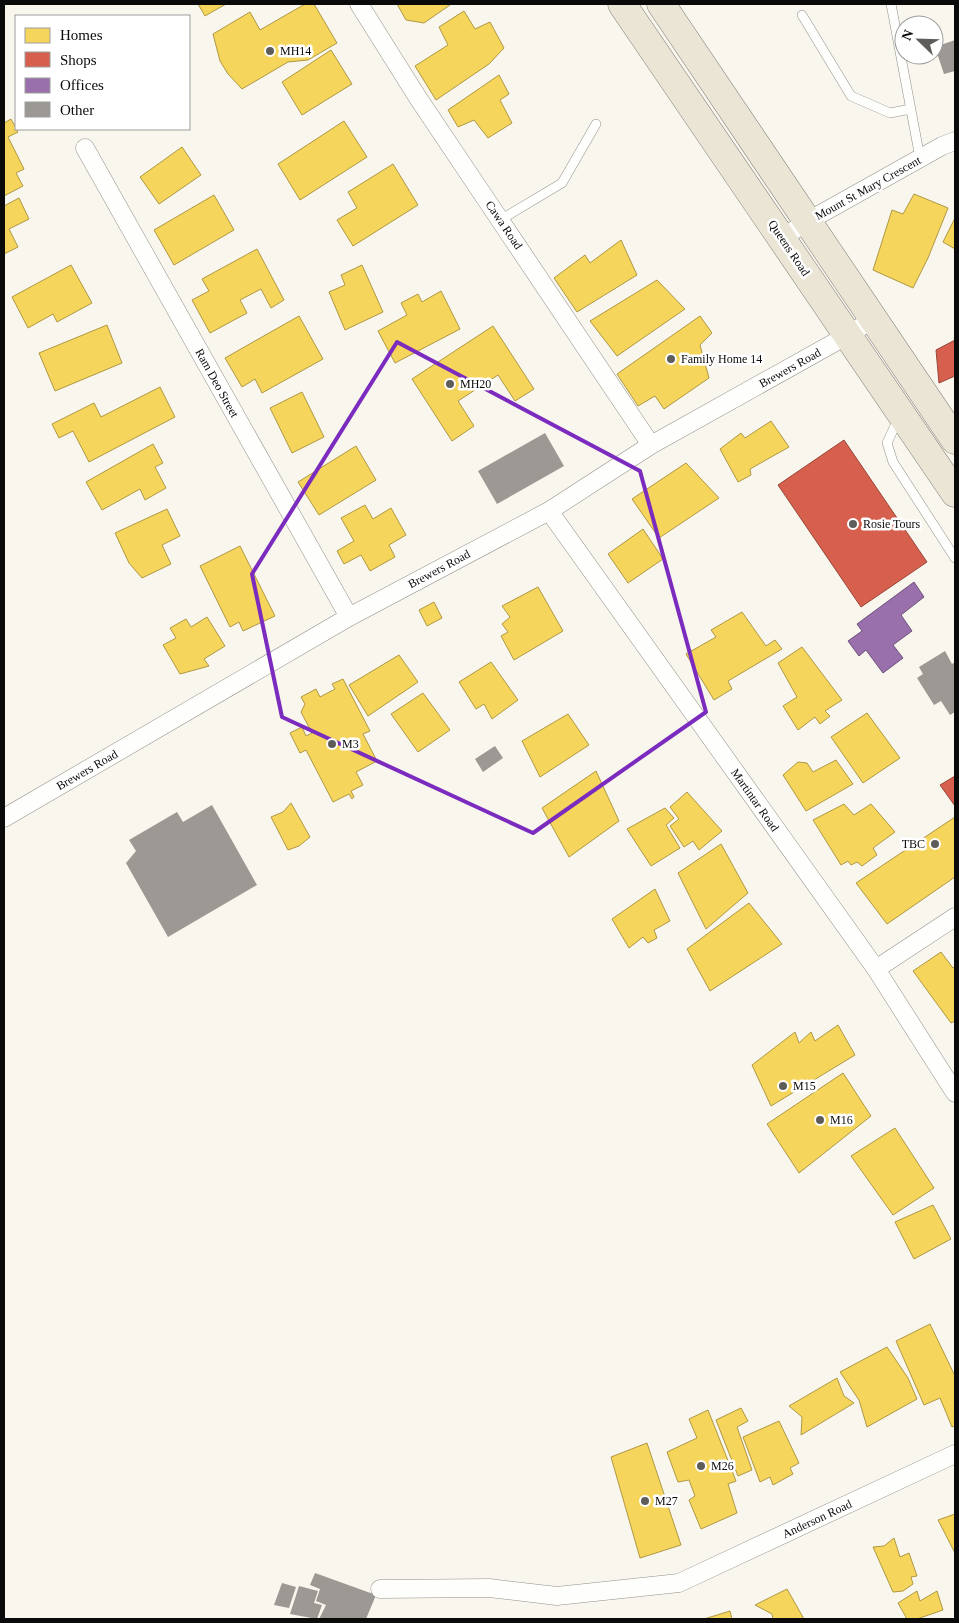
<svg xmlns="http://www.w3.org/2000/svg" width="959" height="1623" viewBox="0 0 959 1623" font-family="'Times New Roman',serif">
	<rect width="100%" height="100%" fill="#f9f6ed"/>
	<path fill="#f6d55c" stroke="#af9843" d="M198 4H226L205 16Z
		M305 4H314L337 43 308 60 288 62 242 89 228 74 220 61 213 34 250 12 260 30Z
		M397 4H450V5L424 23 406 20Z
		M464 11 475 29 490 22 504 48 489 64 436 100 415 66 448 45 439 27Z
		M331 50 352 84 302 115 282 82Z
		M499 75 509 94 500 100 512 123 488 138 474 120 458 127 448 110Z
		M11 119 18 132 8 137 24 169 16 173 23 186 4 196V123Z
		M344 121 367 157 300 200 278 164Z
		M182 147 201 175 159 204 140 177Z
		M393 164 418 205 353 246 337 220 357 208 348 192Z
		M914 194 948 208 928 258 913 288 873 270 892 210 903 214Z
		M214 195 234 230 174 265 154 230Z
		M19 198 29 219 9 229 18 247 4 254V206Z
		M955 218V249L943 242Z
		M621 240 637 275 577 312 554 278 585 255 590 263Z
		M257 249 284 300 271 308 261 289 240 300 247 313 210 333 192 300 209 291 202 279Z
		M71 265 92 303 57 322 53 314 28 328 12 297Z
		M362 265 383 312 345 330 329 292 345 285 341 275Z
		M657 280 685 309 617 356 590 321Z
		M441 291 460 329 395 363 378 331 407 315 401 303 418 294 422 302Z
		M299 316 323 359 262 393 255 379 242 387 225 358Z
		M700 316 712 333 700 345 709 378 664 409 655 396 638 406 617 374Z
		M107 325 122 363 55 391 39 353Z
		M493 326 534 389 515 401 498 375 458 401 474 426 452 441 412 379Z
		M160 387 175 417 89 462 73 431 59 438 52 424 94 403 101 417Z
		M302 392 324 437 292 453 270 408Z
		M771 421 789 447 750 469 751 475 738 482 720 449 741 433 745 438Z
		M153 444 163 463 155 467 166 488 145 500 140 489 102 510 86 482Z
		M356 446 376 480 319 515 298 482Z
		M686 463 719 498 659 538 632 499Z
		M365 505 373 519 391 508 406 535 389 545 395 557 370 571 361 555 344 564 337 551 354 541 341 518Z
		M167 509 180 536 162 545 171 564 142 578 129 563 115 533Z
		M643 529 663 559 628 583 608 554Z
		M240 546 275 616 243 631 239 622 230 627 200 566Z
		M538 587 563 631 514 660 501 636 508 632 502 624 510 617 502 606Z
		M434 602 442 618 427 626 419 610Z
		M742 612 766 646 775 640 782 649 728 681 732 689 714 700 686 654 716 637 711 630Z
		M207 617 225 646 204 659 209 666 180 674 163 645 176 638 170 628 186 619 191 627Z
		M802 647 842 700 825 711 830 716 820 724 815 717 798 730 783 706 797 697 778 663Z
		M399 655 418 682 368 716 349 685Z
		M491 662 518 700 492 719 484 704 476 709 459 682Z
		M343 679 370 731 363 734 377 761 356 772 363 785 351 791 354 797 352 799 349 794 333 802 306 750 300 753 290 733 302 727 306 736 312 733 301 712 305 704 301 697 316 689 320 697 335 689 332 684Z
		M423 693 450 730 418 752 391 714Z
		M867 713 900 758 863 783 831 737Z
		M568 714 589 745 540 777 522 741Z
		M836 760 853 784 806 811 783 775 798 762 807 763 813 772Z
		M596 771 619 821 569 857 542 808Z
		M687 792 722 831 699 850 693 841 684 847 670 826 679 819 670 807Z
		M291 803 310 837 299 846 288 850 271 817 283 812Z
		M844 804 854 815 871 804 895 832 873 848 877 855 862 866 857 862 851 865 848 861 841 865 813 820Z
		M665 808 674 818 666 825 680 848 651 866 627 829Z
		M955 817V877L887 924 856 883Z
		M721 844 748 893 706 929 678 873Z
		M655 889 670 921 654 930 657 938 648 943 643 937 629 948 612 919Z
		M749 903 782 944 710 991 687 949Z
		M941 952 953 968 955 966V1021L951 1023 913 971Z
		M838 1025 855 1055 771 1106 752 1065 795 1032 799 1043 811 1032 815 1041Z
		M843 1073 871 1116 799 1173 767 1124Z
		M895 1128 934 1188 893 1215 851 1156Z
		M933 1205 951 1239 914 1259 895 1222Z
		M930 1324 955 1376V1426L952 1427 940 1398 924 1405 896 1341Z
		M887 1347 908 1378 917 1399 867 1427 859 1400 840 1372Z
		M837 1378 844 1396 854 1403 801 1435 802 1417 789 1406Z
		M741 1408 748 1421 737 1427 752 1470 738 1476 716 1420Z
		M708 1410 736 1481 728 1484 737 1513 701 1529 689 1500 695 1496 689 1480 678 1482 667 1452 697 1438 689 1419Z
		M779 1421 799 1463 790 1468 793 1474 773 1485 770 1477 760 1482 743 1437Z
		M647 1443 681 1545 640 1558 611 1457Z
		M955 1514V1553L938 1520Z
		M894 1538 900 1557 909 1553 917 1576 911 1577 913 1584 903 1591 893 1592 873 1547 884 1546Z
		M787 1589 804 1619H773L772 1614 755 1605Z
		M917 1591 920 1601 937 1591 943 1610 917 1619H907L898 1603Z
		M730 1611 732 1619H704Z"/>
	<path fill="#d6604d" stroke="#994639" d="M955 340V376L939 383 936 350Z
		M844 440 927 562 861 607 778 485Z
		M955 776V806L940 785Z"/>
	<path fill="#9970ab" stroke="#6e517b" d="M914 582 924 597 901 615 912 631 893 645 903 658 883 673 866 650 859 656 848 641 862 631 857 624Z"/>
	<path fill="#9c9893" d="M955 40V71L944 74 935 47Z
		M545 433 564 466 497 504 478 471Z
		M945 651 952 664 955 662V712L950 715 941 701 934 705 917 678 923 674 919 667Z
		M495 746 503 758 483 772 475 759Z
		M212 805 257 885 168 937 126 863 136 851 129 840 177 812 183 822Z
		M315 1573 376 1595 366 1619H319L326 1605 316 1601 320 1589 310 1585Z
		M282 1583 296 1587 289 1608 274 1605Z
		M299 1586 318 1591 314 1603 322 1605 317 1619 290 1614Z"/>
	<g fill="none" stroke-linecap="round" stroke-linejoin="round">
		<defs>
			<path id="service" d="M891 4 920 158
				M802 15 851 96 890 113 911 109
				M500 220 562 183 596 124
				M899 417 887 443 893 462 955 558"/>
			<path id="minor" d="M359 4 418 98 651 445
				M85 148 349 617
				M782 238 808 221 942 146 955 141
				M549 511 876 969 955 1093
				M4 818 349 617 549 511 651 445 848 335 873 319
				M876 969 955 917
				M380 1589 489 1588 557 1596 679 1583 955 1454"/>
			<path id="primary" d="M622 4 955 493
				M661 4 955 440"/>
		</defs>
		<use href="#service" stroke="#92908c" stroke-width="10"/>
		<use href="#minor" stroke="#92908c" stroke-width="19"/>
		<use href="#primary" stroke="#7f7e7a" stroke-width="29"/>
		<use href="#service" stroke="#fefefc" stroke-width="9"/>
		<use href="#minor" stroke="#fefefc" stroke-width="18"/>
		<use href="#primary" stroke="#ebe5d6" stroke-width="28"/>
	</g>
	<path fill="none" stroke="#7b2cbf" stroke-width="4" stroke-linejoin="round" d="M397 342 640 471 706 712 533 833 282 717 252 574Z"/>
	<g fill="#5e5d59" stroke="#fff" stroke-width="2">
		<circle cx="270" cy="51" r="5"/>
		<circle cx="671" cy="359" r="5"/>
		<circle cx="450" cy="384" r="5"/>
		<circle cx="853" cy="524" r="5"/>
		<circle cx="332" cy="744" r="5"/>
		<circle cx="935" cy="844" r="5"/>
		<circle cx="783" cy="1086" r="5"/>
		<circle cx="820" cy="1120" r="5"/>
		<circle cx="701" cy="1466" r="5"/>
		<circle cx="645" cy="1501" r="5"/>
	</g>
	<g text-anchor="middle" stroke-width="5" stroke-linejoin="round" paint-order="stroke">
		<g font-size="12" fill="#0a0a0a" stroke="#fff" text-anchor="start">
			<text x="280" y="55">MH14</text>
			<text x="681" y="363">Family Home 14</text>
			<text x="460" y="388">MH20</text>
			<text x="863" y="528">Rosie Tours</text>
			<text x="342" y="748">M3</text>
			<text x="925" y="848" text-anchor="end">TBC</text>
			<text x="793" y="1090">M15</text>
			<text x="830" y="1124">M16</text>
			<text x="711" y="1470">M26</text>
			<text x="655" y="1505">M27</text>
		</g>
		<g font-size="12" fill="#0a0a0a" stroke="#fff">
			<text transform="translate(868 188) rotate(-29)" y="4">Mount St Mary Crescent</text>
			<text transform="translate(504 225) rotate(56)" y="4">Cawa Road</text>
			<text transform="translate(789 248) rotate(56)" y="4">Queens Road</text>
			<text transform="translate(790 368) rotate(-29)" y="4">Brewers Road</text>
			<text transform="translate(217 383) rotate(61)" y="4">Ram Deo Street</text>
			<text transform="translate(439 569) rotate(-28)" y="4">Brewers Road</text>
			<text transform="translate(87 770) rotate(-30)" y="4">Brewers Road</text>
			<text transform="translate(755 800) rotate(55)" y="4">Martintar Road</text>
			<text transform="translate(817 1519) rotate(-25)" y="4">Anderson Road</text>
		</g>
	</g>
	<rect width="959" height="1623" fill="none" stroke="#0a0a0a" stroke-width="10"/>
	<rect x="15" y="15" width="175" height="115" fill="#ffffff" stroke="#9d9d9d"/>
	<rect x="25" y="28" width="25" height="15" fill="#f6d55c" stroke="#9d9d9d"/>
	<text x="60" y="40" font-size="15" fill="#0a0a0a">Homes</text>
	<rect x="25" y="52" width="25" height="15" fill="#d6604d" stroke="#9d9d9d"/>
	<text x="60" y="65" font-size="15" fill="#0a0a0a">Shops</text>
	<rect x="25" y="78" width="25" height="15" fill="#9970ab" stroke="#9d9d9d"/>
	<text x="60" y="90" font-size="15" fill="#0a0a0a">Offices</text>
	<rect x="25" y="102" width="25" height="15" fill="#9c9893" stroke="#9d9d9d"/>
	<text x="60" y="115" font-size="15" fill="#0a0a0a">Other</text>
	<g transform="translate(919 40) rotate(293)"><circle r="24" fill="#ffffff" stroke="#9d9d9d"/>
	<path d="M0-4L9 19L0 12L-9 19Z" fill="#5e5d59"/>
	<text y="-8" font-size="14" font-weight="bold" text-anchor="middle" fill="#0a0a0a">N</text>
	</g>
</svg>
